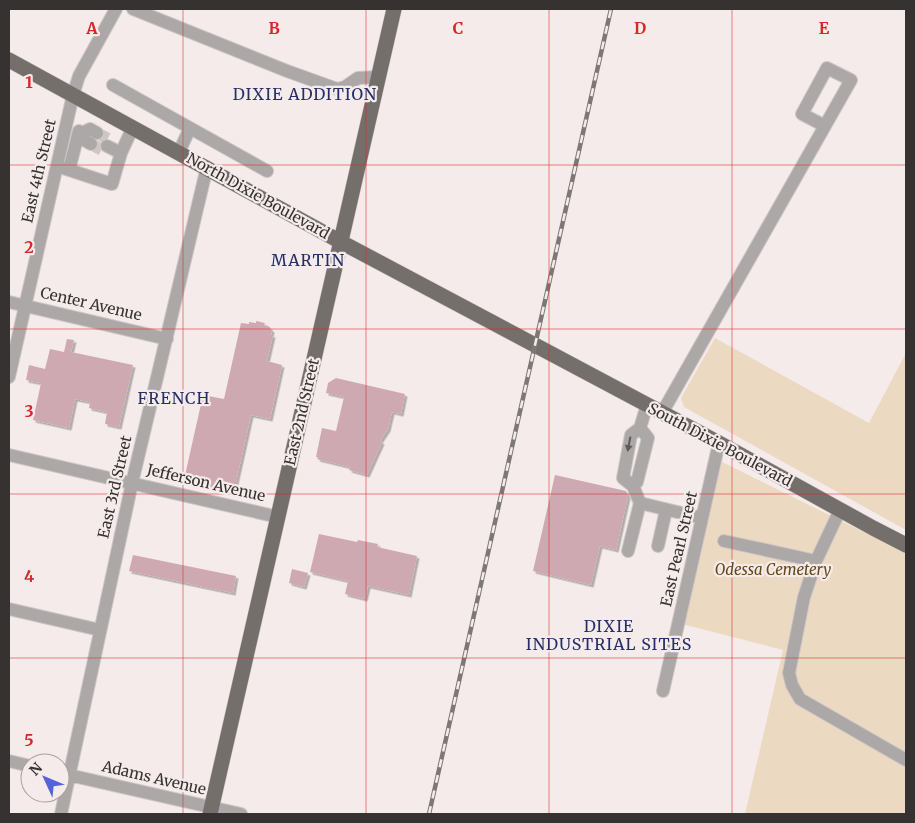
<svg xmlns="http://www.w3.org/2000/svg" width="915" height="823" viewBox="0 0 915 823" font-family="Merriweather,serif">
	<defs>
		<filter id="shadow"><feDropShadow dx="2.5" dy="2.5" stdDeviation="0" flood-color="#0004"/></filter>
	</defs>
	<rect width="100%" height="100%" fill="#f4ebea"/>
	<path fill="#ecd9c1" d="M715 338 869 423 906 353V530L684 407 681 398Z
		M722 462 906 553V814H745L783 650 682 624Z"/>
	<path fill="#cfa9b1" filter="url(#shadow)" d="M256 321 265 323 264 325 270 327V329L272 330 271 335H273L267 361 282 365 270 419 251 415 234 491 184 480 203 395 224 399 241 323 249 324V322L256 323Z
		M67 339 74 340 71 352 133 365 119 427 105 424 107 412 89 408 90 402 75 399 69 428 33 420 41 383 26 380 29 365 45 369 50 349 64 352Z
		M336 378 405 394 401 414 392 412 388 429 380 441 382 442 367 475 349 470 350 467 317 459 318 457H316L322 428 336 431 344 397 326 393 328 383Z
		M555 475 626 491 628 496 616 550 600 546 591 585 533 571Z
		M319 534 357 542 358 540 378 544 377 547 417 556 409 595 368 586 365 599 345 594 348 581 310 572Z
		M133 555 236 576 233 593 129 571Z
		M292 569 308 573 304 587 289 583Z"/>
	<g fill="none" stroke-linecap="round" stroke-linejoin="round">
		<path stroke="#cec6c5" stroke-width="12" stroke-dasharray="12 6" stroke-linecap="butt" d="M97 133 110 140
			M91 144 104 151"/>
		<defs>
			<path id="minor" d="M133 9 287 71 337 89 345 87 358 78 378 77
				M113 85 190 128
				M91 144 84 140 82 133 90 129 97 133
				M107 146 121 153 133 127
				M179 152 190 128 267 171
				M57 166 112 184 121 153
				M69 170 79 131
				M9 302 167 339
				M9 377 73 95 79 76 116 9
				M662 413 851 80 827 68 802 114 825 126
				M640 428 647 405
				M9 455 278 517
				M633 486 637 482 648 438 640 428 631 435 623 478 633 486 640 503
				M724 541 816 561 840 510
				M658 546 666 510
				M628 551 640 503 702 518
				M816 561 804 597 789 673 792 685 800 699 906 760
				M9 609 100 630
				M663 691 719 443
				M9 761 30 766
				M60 773 241 814
				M61 814 132 483 207 167"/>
			<path id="major" d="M9 60 341 242 719 443 873 528 906 545
				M210 814 394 9"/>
		</defs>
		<use href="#minor" stroke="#cec6c5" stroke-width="14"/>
		<use href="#major" stroke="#cec6c5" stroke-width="16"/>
		<use href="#minor" stroke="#aca8a7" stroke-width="12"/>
		<use href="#major" stroke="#756f6c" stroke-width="15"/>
		<defs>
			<path id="rail" d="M429 814 611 9"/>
		</defs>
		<use href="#rail" stroke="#7d7776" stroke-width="4.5"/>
		<use href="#rail" stroke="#f4ebea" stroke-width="2.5" stroke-dasharray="8" stroke-linecap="butt"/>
	</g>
	<defs><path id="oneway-solid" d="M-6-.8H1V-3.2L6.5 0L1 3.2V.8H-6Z" transform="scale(1.25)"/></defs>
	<use fill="#5f5b5b" href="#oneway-solid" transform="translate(629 444) rotate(101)"/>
	<path fill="none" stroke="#d62828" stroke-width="1" stroke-opacity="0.55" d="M183 9V814M366 9V814M549 9V814M732 9V814M9 165H906M9 329H906M9 494H906M9 658H906"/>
	<g text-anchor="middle" stroke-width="4.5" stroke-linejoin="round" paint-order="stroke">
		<g font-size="15" fill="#363232" stroke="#f4ebea">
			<text transform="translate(39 171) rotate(-77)" y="5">East 4th Street</text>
			<text transform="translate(258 196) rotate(29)" y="5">North Dixie Boulevard</text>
			<text transform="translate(91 304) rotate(13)" y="5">Center Avenue</text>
			<text transform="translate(302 412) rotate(-77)" y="5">East 2nd Street</text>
			<text transform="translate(720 445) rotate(28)" y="5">South Dixie Boulevard</text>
			<text transform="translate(206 483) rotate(13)" y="5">Jefferson Avenue</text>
			<text transform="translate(115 487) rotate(-77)" y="5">East 3rd Street</text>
			<text transform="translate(679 549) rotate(-77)" y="5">East Pearl Street</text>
			<text transform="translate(154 778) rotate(13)" y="5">Adams Avenue</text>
		</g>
		<g font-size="15" font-style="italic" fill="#654616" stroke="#f4ebea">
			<text x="773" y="575">Odessa Cemetery</text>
		</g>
		<g font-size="16" letter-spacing="1" fill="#252e67" stroke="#f4ebea">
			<text x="305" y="100">DIXIE ADDITION</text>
			<text x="308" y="266">MARTIN</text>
			<text x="174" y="404">FRENCH</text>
			<text x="609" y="632">DIXIE<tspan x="609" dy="18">INDUSTRIAL SITES</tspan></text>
		</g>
	</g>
	<g font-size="16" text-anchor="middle" font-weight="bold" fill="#d62828" stroke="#f4ebea" stroke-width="4.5" stroke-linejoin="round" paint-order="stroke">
		<text x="92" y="34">A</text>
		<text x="274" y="34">B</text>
		<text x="458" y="34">C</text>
		<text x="640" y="34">D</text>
		<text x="824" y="34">E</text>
		<text x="29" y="88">1</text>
		<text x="29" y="253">2</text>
		<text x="29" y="417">3</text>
		<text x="29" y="582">4</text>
		<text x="29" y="746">5</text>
	</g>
	<rect width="915" height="823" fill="none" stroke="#363232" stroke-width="20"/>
	<g transform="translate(45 778) rotate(314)"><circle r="24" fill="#f4ebea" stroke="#a8a1a0"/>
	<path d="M0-4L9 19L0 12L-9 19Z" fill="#5363d9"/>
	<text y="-8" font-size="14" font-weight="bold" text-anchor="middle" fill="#363232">N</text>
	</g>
</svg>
